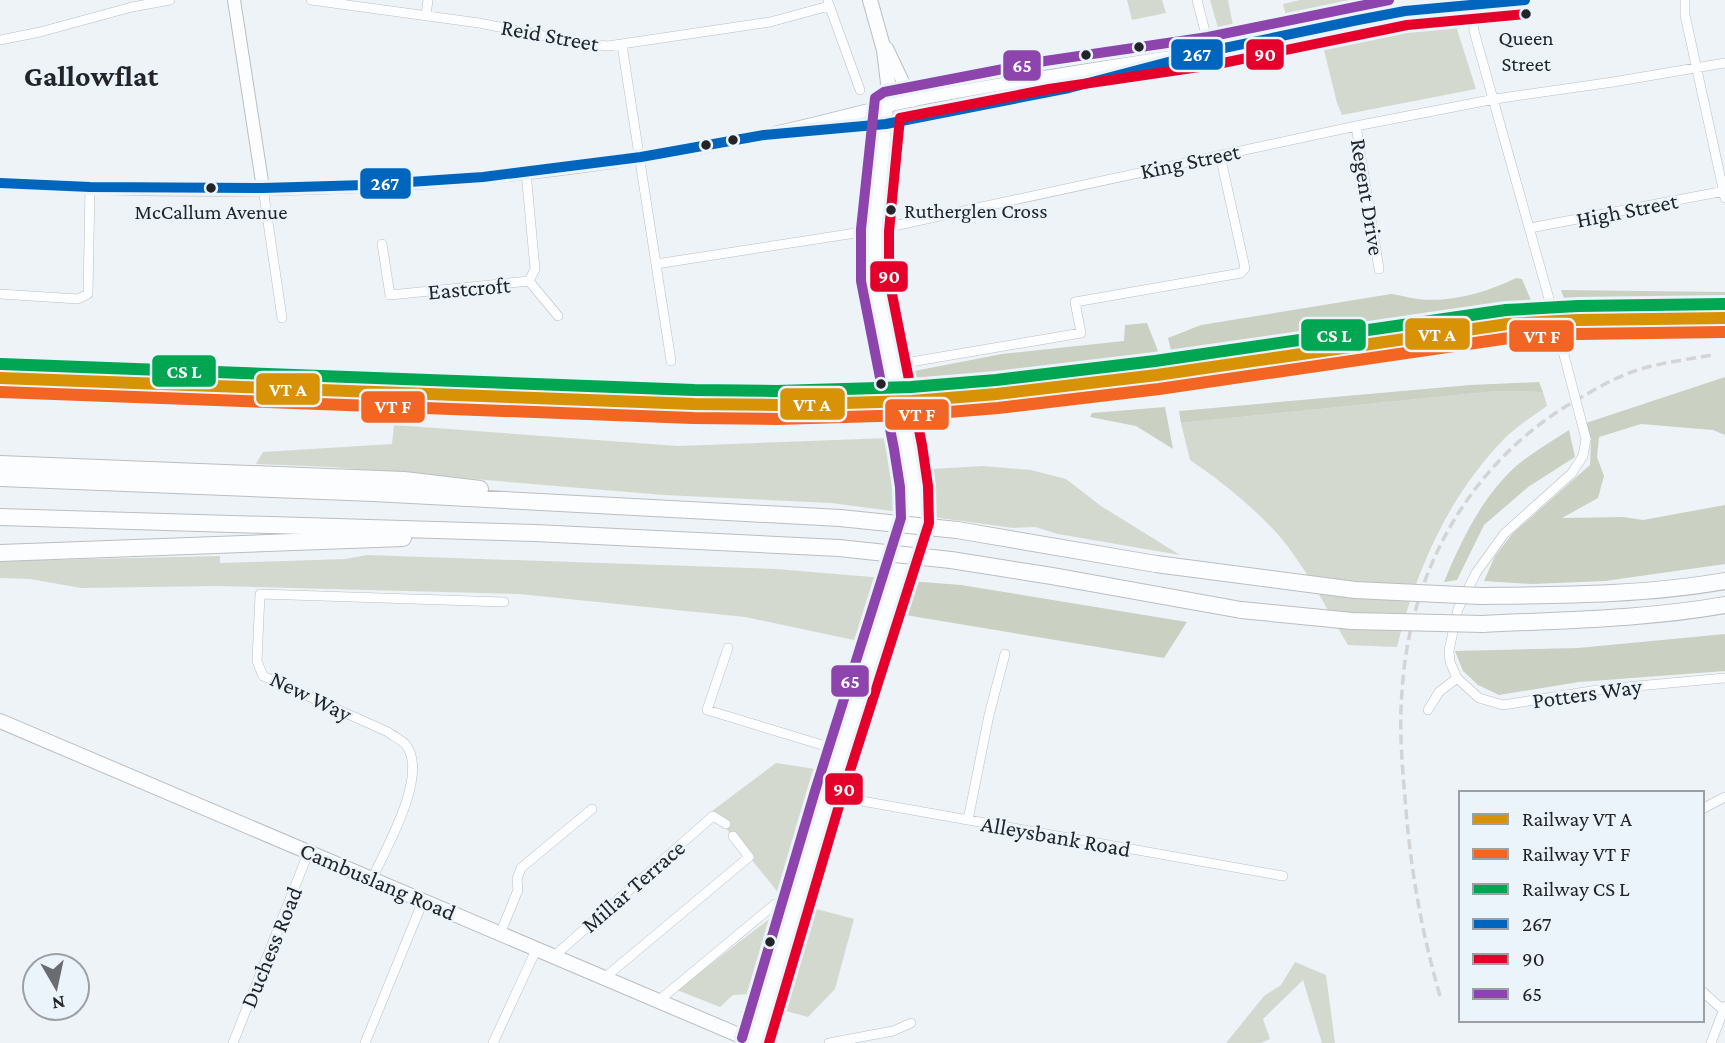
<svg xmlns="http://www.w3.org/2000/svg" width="1725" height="1043" viewBox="0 0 1725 1043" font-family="'Crimson Pro',serif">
	<rect width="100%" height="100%" fill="#eef3f8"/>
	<path fill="#d4d9cf" d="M1127 0H1162L1166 13 1132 20Z
		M1210 0H1228L1233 25 1218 28Z
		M1300 0H1360V2L1286 16 1283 4Z
		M1450 22 1456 26 1476 89 1342 115 1337 103 1323 46 1364 36Z
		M1496 391 1543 392 1547 406C1533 416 1517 426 1504 439 1448 497 1416 570 1397 647L1348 645C1325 606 1304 563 1274 530 1249 504 1220 480 1190 460L1181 423Z
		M394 425 678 446 888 438 900 512 831 503 664 495 331 467 256 464 263 452 392 444Z
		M983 466 1031 470 1066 479 1101 506 1180 555 1058 534 1035 527 1013 528 925 516 922 478 931 469Z
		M367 555 776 569 884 578 863 642 745 617 519 594 218 586 81 588 30 579 0 578V561L220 556V563L345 559Z
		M776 763 822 770 781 896 712 811Z
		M813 908 854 919 835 989 808 1017 782 1010Z
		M773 916 751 994 733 995 720 1007 677 990Z
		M1295 962 1326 975 1335 1043H1322L1303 980 1263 1019 1270 1039 1261 1043H1226L1264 996 1281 985Z"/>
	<path fill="#cad0c2" d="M1516 278 1522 279 1535 310 1174 362 1168 338 1201 325 1391 294C1400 295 1409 298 1418 299 1452 303 1487 292 1516 278Z
		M1561 290 1725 292V310L1566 304Z
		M1147 323 1158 351 1157 365 913 393 909 372 1002 354 1124 341 1125 325Z
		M1725 377V435L1713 430 1641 424 1599 437 1597 457 1604 476 1598 498 1562 518 1623 517 1643 520 1725 505V564L1605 581 1532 584 1484 581 1495 556 1512 534 1590 465 1591 441 1586 423Z
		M1539 382 1543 392 1496 391 1181 423 1179 411 1470 385Z
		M1165 407 1173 449 1136 426 1090 417 1092 413Z
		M1569 430 1575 457 1528 487 1484 525 1457 580 1444 582C1462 539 1481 499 1515 467 1531 453 1551 442 1569 430Z
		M909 581 961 585 1187 622 1164 658 899 614Z
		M1725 634V671L1579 682 1499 695 1478 685 1463 671 1455 651 1578 648Z"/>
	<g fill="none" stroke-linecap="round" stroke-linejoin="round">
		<defs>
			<path id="street" d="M311 0 479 23 580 43 608 46 770 22 829 6
				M1197 0 1210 51
				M1685 0V15L1725 198
				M828 2 860 90
				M1472 5 1474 31 1553 313
				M426 15 428 0
				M0 40 40 32 132 7 170 0
				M622 45 671 361
				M1356 126 1379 269
				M263 188 282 318
				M1530 228 1725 191
				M382 244 390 295 529 281 535 269 526 172
				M656 264 875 230 1356 126 1495 99 1613 82 1725 63
				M529 281 558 316
				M0 294 78 299 88 294 90 187
				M893 365 1081 333 1075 302 1241 273 1245 268 1220 155
				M1586 439 1583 456 1572 473 1504 534 1476 573 1458 609 1449 650 1450 662 1457 678 1479 698 1503 705 1604 689 1725 678
				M728 648 707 710 842 751
				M1428 710 1439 692 1457 678
				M828 795 1283 876
				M1702 809 1725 797
				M968 820 989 715 1005 654
				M372 879C386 848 429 775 406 745 402 740 393 736 388 732L263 676 257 661 260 594 504 602
				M500 934 518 890 517 879 521 868 592 809
				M553 957 713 816 726 824
				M603 979 749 857 733 836
				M1702 991 1723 1010
				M657 1002 775 904
				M233 1043 309 851
				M365 1043 423 901
				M493 1043 536 950
				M829 1043 893 1031 911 1023
				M1711 1043 1725 1006"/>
			<path id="secondary" d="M234 0 263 188
				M887 48 912 101
				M1204 53 1288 33 1405 11 1525 0
				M810 131 886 124 1069 88 1149 67
				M0 183C210 196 435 191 643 157 683 150 724 144 764 135 814 125 863 110 914 100 1012 81 1111 66 1210 51"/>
			<path id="primary" d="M0 721 755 1042
				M755 1042 828 795 915 520 914 486 908 447 875 280V230L888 83 884 50 870 0"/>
			<path id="highway" d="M0 464 404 480 480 489
				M0 478 373 493 840 518
				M0 517 535 533 839 548
				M957 530 1156 564
				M0 553 403 538
				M951 560 1052 576 1241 610
				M1481 596C1562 595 1645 595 1725 581
				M1483 624C1563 620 1646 619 1725 605"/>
		</defs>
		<use href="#street" stroke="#babec1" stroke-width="10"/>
		<use href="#secondary" stroke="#babec1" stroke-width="14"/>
		<use href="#primary" stroke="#babec1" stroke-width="16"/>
		<use href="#highway" stroke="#babec1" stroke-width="18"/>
		<use href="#street" stroke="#fcfdfe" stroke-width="9"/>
		<use href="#secondary" stroke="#fcfdfe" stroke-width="12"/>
		<use href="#primary" stroke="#fcfdfe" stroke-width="14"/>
		<use href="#highway" stroke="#fcfdfe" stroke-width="16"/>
		<path stroke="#d3d4d6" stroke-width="3.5" stroke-dasharray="10 5" stroke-linecap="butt" d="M1440 996C1421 930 1410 866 1405 798 1402 763 1399 727 1402 692 1409 574 1467 467 1568 405 1587 394 1608 381 1629 373 1655 363 1685 360 1712 355"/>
		<defs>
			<path id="street-bridge" d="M1553 313 1586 439"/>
			<path id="highway-bridge" d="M840 518 957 530
				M839 548 951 560
				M1156 564 1355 590 1481 596
				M1241 610 1352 621 1483 624"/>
		</defs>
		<use href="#street-bridge" stroke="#babec1" stroke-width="10" stroke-linecap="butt"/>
		<use href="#highway-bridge" stroke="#babec1" stroke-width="18" stroke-linecap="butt"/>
		<use href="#street-bridge" stroke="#fcfdfe" stroke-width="9"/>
		<use href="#highway-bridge" stroke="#fcfdfe" stroke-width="16"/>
		<defs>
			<path id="bus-1" d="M0 183 90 187 263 188 365 185 483 177 641 157 764 135 886 124 1069 88 1210 51 1358 20 1405 11 1525 0"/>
			<path id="bus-2" d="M769 1043 841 799 929 523 928 486 922 445 889 279V231L900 118 1049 89 1213 65 1407 25 1526 14"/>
			<path id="bus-3" d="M742 1038 815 791 901 518 900 487 894 449 861 281V229L875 98 884 92 1045 61 1208 37 1389 0"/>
		</defs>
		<use href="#bus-1" stroke="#ebf3fb" stroke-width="16"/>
		<use href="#bus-2" stroke="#ebf3fb" stroke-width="16"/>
		<use href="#bus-3" stroke="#ebf3fb" stroke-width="16"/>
		<use href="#bus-1" stroke="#0065bd" stroke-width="10"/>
		<use href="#bus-2" stroke="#e4002b" stroke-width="10"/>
		<use href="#bus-3" stroke="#8e44ad" stroke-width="10"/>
		<defs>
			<path id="rail-1" d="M0 378 694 404 777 405 912 401 997 394 1157 375 1508 324 1578 320 1725 318"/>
			<path id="rail-2" d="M0 392 693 418 777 419 912 415 998 408 1159 389 1509 338 1578 334 1725 332"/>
			<path id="rail-3" d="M1 364 694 390 777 391 911 387 996 380 1155 361 1506 310 1578 306 1725 304"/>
		</defs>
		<use href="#rail-1" stroke="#ebf3fb" stroke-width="18"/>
		<use href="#rail-2" stroke="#ebf3fb" stroke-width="18"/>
		<use href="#rail-3" stroke="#ebf3fb" stroke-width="18"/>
		<use href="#rail-1" stroke="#d79206" stroke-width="12"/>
		<use href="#rail-2" stroke="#f26522" stroke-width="12"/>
		<use href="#rail-3" stroke="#00a651" stroke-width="12"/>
	</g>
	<g fill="#222428" stroke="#ebf3fb" stroke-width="2.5">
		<circle cx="1526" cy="14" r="6"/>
		<circle cx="1139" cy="47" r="6"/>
		<circle cx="1086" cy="55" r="6"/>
		<circle cx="733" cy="140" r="6"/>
		<circle cx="706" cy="145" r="6"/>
		<circle cx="211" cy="188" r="6"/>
		<circle cx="891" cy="210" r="6"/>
		<circle cx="881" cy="384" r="6"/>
		<circle cx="770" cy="942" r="6"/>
	</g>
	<g text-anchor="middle" stroke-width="5" stroke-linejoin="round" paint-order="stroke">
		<g font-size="21" fill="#222428" stroke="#ebf3fb">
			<text x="1526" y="45">Queen<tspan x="1526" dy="26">Street</tspan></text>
			<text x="904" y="218" text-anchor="start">Rutherglen Cross</text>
			<text x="211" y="219">McCallum Avenue</text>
		</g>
		<g font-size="23" fill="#222428" stroke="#ebf3fb">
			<text transform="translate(550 35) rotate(10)" y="8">Reid Street</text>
			<text transform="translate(1190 161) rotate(-12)" y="8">King Street</text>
			<text transform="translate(1368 197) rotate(81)" y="8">Regent Drive</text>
			<text transform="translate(1627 210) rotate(-11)" y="8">High Street</text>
			<text transform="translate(469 288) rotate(-5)" y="8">Eastcroft</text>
			<text transform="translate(1587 693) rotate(-8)" y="8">Potters Way</text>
			<text transform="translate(311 696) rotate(26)" y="8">New Way</text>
			<text transform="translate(1056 836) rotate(10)" y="8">Alleysbank Road</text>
			<text transform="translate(378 881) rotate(23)" y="8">Cambuslang Road</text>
			<text transform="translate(633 886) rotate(-41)" y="8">Millar Terrace</text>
			<text transform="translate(271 947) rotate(-68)" y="8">Duchess Road</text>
		</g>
		<g font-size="30" font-weight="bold" fill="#222428" stroke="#ebf3fb">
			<text x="91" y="86">Gallowflat</text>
		</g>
	</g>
	<g stroke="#ebf3fb" stroke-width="2.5">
		<rect x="1245" y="38" width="40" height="33" rx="7" fill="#e4002b"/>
		<rect x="1170" y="38" width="54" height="33" rx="7" fill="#0065bd"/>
		<rect x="1002" y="49" width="40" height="33" rx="7" fill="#8e44ad"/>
		<rect x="359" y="167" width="53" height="33" rx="7" fill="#0065bd"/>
		<rect x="869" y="260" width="40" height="33" rx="7" fill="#e4002b"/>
		<rect x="1404" y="317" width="67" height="34" rx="7" fill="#d79206"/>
		<rect x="1300" y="318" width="67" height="34" rx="7" fill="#00a651"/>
		<rect x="1508" y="319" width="67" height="34" rx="7" fill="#f26522"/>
		<rect x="151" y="354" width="66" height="34" rx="7" fill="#00a651"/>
		<rect x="255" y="372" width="66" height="34" rx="7" fill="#d79206"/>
		<rect x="779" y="387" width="67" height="34" rx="7" fill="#d79206"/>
		<rect x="360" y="390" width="66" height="34" rx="7" fill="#f26522"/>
		<rect x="884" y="398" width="66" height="33" rx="7" fill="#f26522"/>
		<rect x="830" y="664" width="40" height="34" rx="7" fill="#8e44ad"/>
		<rect x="824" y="772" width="40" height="34" rx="7" fill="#e4002b"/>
	</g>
	<g font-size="19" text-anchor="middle" font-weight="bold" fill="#fff">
		<text x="1265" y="61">90</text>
		<text x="1197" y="61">267</text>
		<text x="1022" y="72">65</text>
		<text x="385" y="190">267</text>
		<text x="889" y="283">90</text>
		<text x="1437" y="341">VT A</text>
		<text x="1334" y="342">CS L</text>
		<text x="1542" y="343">VT F</text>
		<text x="184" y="378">CS L</text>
		<text x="288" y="396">VT A</text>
		<text x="812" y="411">VT A</text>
		<text x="393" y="413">VT F</text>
		<text x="917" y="421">VT F</text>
		<text x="850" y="688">65</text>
		<text x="844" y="796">90</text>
	</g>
	<rect x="1459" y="791" width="245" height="231" fill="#ebf3fb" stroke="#9ba0a7" stroke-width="2"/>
	<rect x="1473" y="814" width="35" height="10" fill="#d79206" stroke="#9ba0a7" stroke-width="2"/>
	<text x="1522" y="826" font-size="21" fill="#222428">Railway VT A</text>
	<rect x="1473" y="849" width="35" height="10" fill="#f26522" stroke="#9ba0a7" stroke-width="2"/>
	<text x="1522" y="861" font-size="21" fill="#222428">Railway VT F</text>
	<rect x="1473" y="884" width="35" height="10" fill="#00a651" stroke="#9ba0a7" stroke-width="2"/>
	<text x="1522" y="896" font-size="21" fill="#222428">Railway CS L</text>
	<rect x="1473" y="919" width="35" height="10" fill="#0065bd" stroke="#9ba0a7" stroke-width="2"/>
	<text x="1522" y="931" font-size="21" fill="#222428">267</text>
	<rect x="1473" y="954" width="35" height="10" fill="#e4002b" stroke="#9ba0a7" stroke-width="2"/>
	<text x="1522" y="966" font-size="21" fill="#222428">90</text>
	<rect x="1473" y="989" width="35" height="10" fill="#8e44ad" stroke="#9ba0a7" stroke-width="2"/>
	<text x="1522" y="1001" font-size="21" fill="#222428">65</text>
	<g transform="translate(56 987) rotate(171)"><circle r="33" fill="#ebf3fb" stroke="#9ba0a7" stroke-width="2"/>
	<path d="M0-5L12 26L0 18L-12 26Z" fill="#696c71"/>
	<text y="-10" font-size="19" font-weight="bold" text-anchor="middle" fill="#222428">N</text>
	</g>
</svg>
